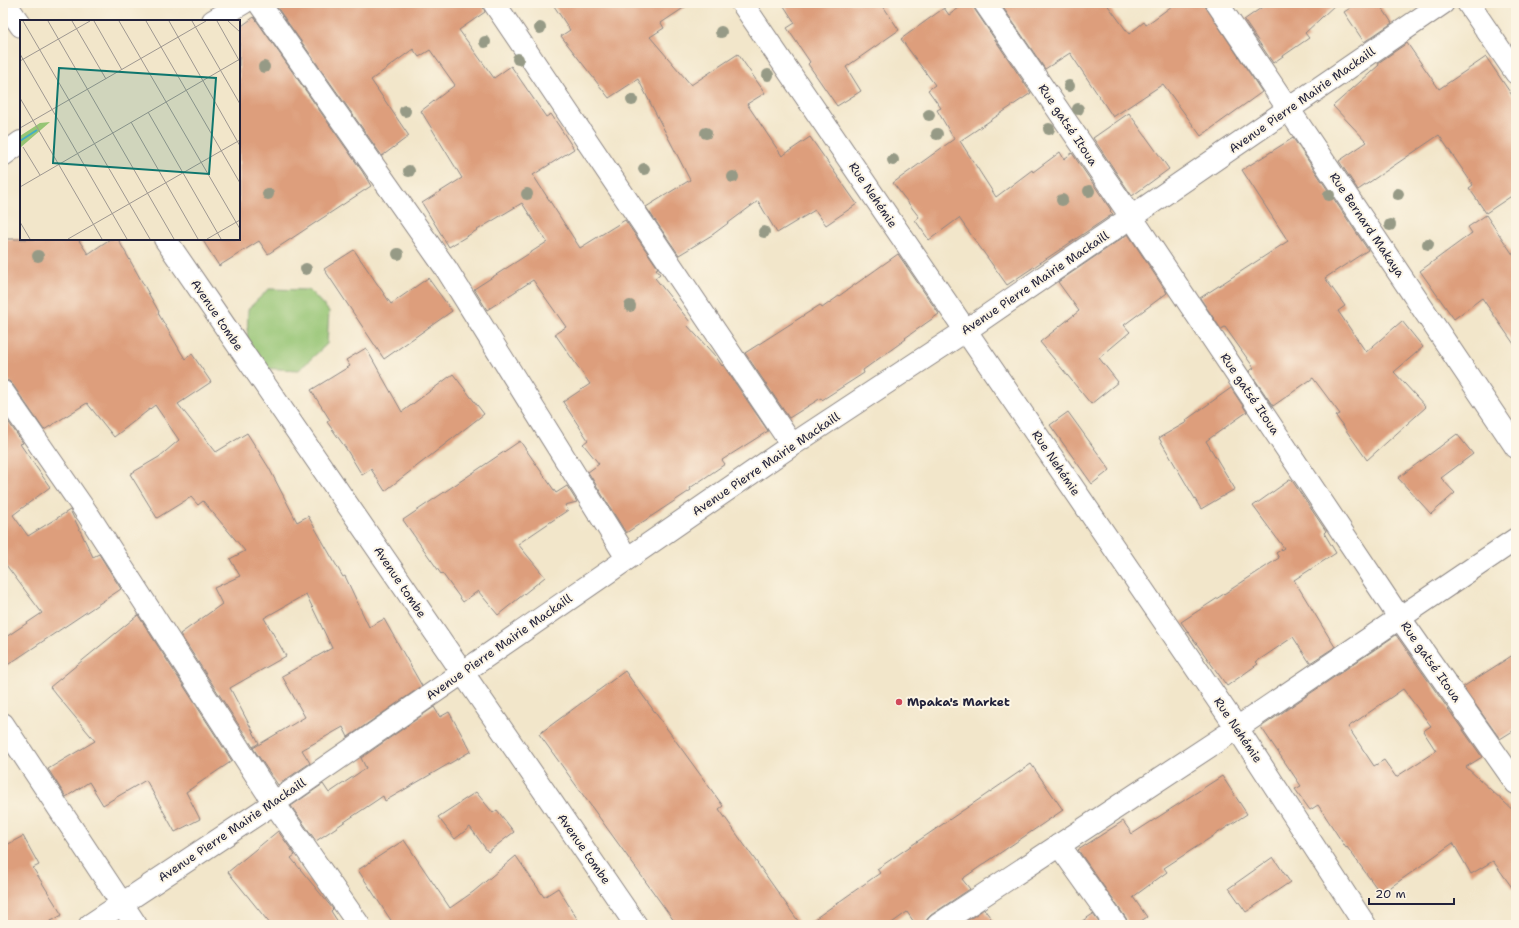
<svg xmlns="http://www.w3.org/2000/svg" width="1519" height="928" viewBox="0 0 1519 928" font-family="'Shantell Sans',sans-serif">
	<rect width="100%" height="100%" fill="#fcf5e5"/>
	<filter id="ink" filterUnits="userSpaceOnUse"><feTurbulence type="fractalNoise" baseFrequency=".025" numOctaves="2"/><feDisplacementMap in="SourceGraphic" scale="8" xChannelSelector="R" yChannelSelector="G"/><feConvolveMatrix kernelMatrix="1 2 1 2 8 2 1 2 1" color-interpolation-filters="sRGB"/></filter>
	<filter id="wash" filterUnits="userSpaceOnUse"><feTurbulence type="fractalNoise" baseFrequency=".012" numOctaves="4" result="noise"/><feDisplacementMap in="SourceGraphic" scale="16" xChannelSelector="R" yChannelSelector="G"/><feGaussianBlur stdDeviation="0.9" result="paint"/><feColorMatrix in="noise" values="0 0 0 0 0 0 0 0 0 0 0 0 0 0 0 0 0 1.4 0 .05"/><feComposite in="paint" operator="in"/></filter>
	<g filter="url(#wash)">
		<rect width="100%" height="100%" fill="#f2e6ca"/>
		<path fill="#96c574" stroke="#5c7458" d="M269 289 309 290 329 311 327 344 299 370 258 368 247 348 248 309Z"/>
		<g id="blocks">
			<path fill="#dd9e7c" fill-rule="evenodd" d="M274 3H482L485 12 459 30 494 78 511 66 546 117 551 114 574 149 533 175 580 248 625 220 658 268 656 269 660 274 655 278 690 322 687 325 716 357 722 366 723 365 768 431 722 460 725 464 690 488 691 490 626 533 588 472 599 464 583 444 588 440 563 402 590 384 555 334 566 327 533 280 487 310 474 289 547 242 522 203 449 247 422 203 462 178 421 111 455 85 430 50 419 57 413 49 371 80 409 136 382 156Z
				M552 3H691L661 23 664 28 650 37 691 85 738 54 765 93 747 104 782 156 810 137 857 204 826 225 815 210 777 233 758 201 712 235 679 255 646 207 690 180 638 79 609 98 561 36 570 30Z
				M782 3H881L899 30 846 67 861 91 837 106 808 64 810 62 787 28 795 23Z
				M966 3H973L975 10 1031 93 960 141 996 197 1032 170 1033 172 1060 152 1064 159 1072 153 1111 210 1110 211 1113 214 1007 285 959 218 929 240 915 220 919 217 893 183 954 139 937 110 941 108 928 90 935 85 901 39 944 8 949 15Z
				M1000 3H1106L1129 34 1144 22 1146 25 1176 3H1203L1262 92 1201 136 1163 84 1113 117 1070 53 1045 69Z
				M1268 3H1337L1305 33 1309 38 1273 63 1244 20Z
				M1358 3H1379L1392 23 1364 42 1344 12Z
				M254 17 362 171 371 186 268 254 259 241 219 266 202 239H239V28Z
				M1407 43 1439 89 1486 57 1516 101V193L1486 213 1469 188 1473 185 1439 135 1358 190 1339 161 1367 142 1333 106 1379 65 1378 63Z
				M1129 113 1169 169 1132 196 1093 138Z
				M1293 138 1368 250 1325 278 1345 306 1338 311 1366 352 1402 321 1423 347 1394 372 1426 407 1367 460 1336 416 1340 414 1313 378 1273 406 1249 371 1254 368 1225 327 1221 329 1200 298 1288 241 1242 170Z
				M1486 215 1516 259V347L1482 298 1454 319 1420 271 1472 233 1468 227Z
				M1128 234 1167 293 1124 325 1130 332 1099 358 1118 382 1091 404 1040 342 1079 311 1058 282Z
				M3 239H78L88 254 110 239H118L159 312 158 313 185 359 192 354 211 382 178 404 216 452 247 433 269 468 297 522 308 516 343 577 345 576 369 627 384 619 422 686 348 737 343 727 302 750 310 763 278 785 253 748 305 717 282 676 332 648 306 594 264 618 286 656 230 688 259 743 253 747 180 634 222 604 214 588 240 576 230 559 245 551 203 501 198 505 191 497 157 518 130 474 159 457 179 440 155 405 114 437 87 403 44 430 13 385 9 381 3 380Z
				M354 250 391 304 428 278 452 311 384 359 324 269Z
				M898 254 939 314 905 338 906 339 863 370 864 373 822 400 821 398 789 418 745 353 820 305 822 308Z
				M366 348 402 412 453 374 484 414 385 491 371 469 362 475 345 447 327 422 330 420 311 390 350 366 346 360Z
				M1231 388 1247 412 1206 441 1235 489 1201 509 1159 438 1187 422 1186 420Z
				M1068 412 1110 470 1092 484 1050 425Z
				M3 414 23 443 20 444 50 487 13 515 28 536 70 510 93 557 99 554 121 589 3 668V639L42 613 3 561Z
				M1457 434 1473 454 1441 478 1455 493 1431 514 1398 478Z
				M520 441 556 493 567 486 577 502 565 505 568 510 518 544 545 577 498 615 478 591 463 602 442 573 441 574 403 520Z
				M1291 479 1326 531 1324 533 1336 553 1294 580 1335 647 1310 663 1293 637 1256 662 1258 664 1227 686 1181 622 1279 558 1276 553 1284 548 1253 506Z
				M138 615 232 761 186 792 200 819 175 832 146 780 103 805 89 782 66 797 48 769 95 741 50 687Z
				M1396 635 1482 757 1466 767 1516 813V893L1493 861 1471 874 1453 843 1381 894 1347 847 1346 848 1318 805 1310 810 1295 789 1301 786 1261 727ZM1403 689 1431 726 1423 731 1436 751 1396 777 1384 760 1374 766 1348 727Z
				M1516 653V729L1500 739 1463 687Z
				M625 671 723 806 719 809 801 925H677L539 734Z
				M434 707 440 717 449 712 471 751 385 801 383 796 316 841 291 806 323 784 329 793 366 768 361 758Z
				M1031 764 1063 810 962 879 970 889 931 915 927 919 926 925H916L907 912 889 925H806L880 873 877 869Z
				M1222 776 1247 814 1164 868 1167 872 1133 897 1147 917 1135 925H1128L1126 918 1078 850 1123 821 1132 834Z
				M476 792 493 813 497 810 514 832 488 852 470 827 455 839 438 817Z
				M278 831 295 855 291 858 333 909 331 911 340 925H271L228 872Z
				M23 836 39 865 33 868 62 915 44 925H3V847Z
				M404 840 450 908 473 892 516 856 544 897 558 888 581 925H394L358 870Z
				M1273 857 1290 882 1246 912 1229 888Z
				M984 909 996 925H961Z
				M1093 914 1101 925H1076Z"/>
		</g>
	</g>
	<g filter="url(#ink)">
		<use href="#blocks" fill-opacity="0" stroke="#8a8482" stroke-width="1"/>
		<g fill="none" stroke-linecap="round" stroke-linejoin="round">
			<defs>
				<path id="minor" d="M5 3 21 26
					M259 3 447 270 627 558
					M494 3 792 445
					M742 3 1237 728 1365 925
					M985 3 1132 218 1399 617 1516 783
					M1217 3 1516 447
					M1468 3 1516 73
					M213 21 243 3
					M3 155 21 142
					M165 239 636 925
					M3 392 89 516 274 803 359 925
					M3 724 136 925
					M1059 845 1116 925
					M90 925 274 803 792 445 965 331 1443 3
					M938 925 1237 728 1516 539"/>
			</defs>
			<use href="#minor" stroke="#8a8482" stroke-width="24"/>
			<use href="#minor" stroke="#fff" stroke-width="22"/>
		</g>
		<g fill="#969a86">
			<circle cx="540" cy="28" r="6"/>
			<circle cx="721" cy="32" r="6"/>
			<circle cx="485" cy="42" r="6"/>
			<circle cx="518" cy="59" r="6"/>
			<circle cx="264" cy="67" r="6"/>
			<circle cx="768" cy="75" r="6"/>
			<circle cx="1069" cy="86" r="6"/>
			<circle cx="632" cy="100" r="6"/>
			<circle cx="1078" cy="109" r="6"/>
			<circle cx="405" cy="111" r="6"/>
			<circle cx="929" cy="115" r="6"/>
			<circle cx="1049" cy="129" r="6"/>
			<circle cx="706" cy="133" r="6"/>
			<circle cx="937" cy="134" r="6"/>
			<circle cx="893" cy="160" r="6"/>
			<circle cx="644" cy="169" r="6"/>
			<circle cx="409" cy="171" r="6"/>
			<circle cx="733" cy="177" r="6"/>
			<circle cx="1089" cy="191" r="6"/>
			<circle cx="268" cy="194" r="6"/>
			<circle cx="527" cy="194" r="6"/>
			<circle cx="1398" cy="194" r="6"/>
			<circle cx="1329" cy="195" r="6"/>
			<circle cx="1062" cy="200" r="6"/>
			<circle cx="1390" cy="225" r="6"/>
			<circle cx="764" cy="232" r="6"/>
			<circle cx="1428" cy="244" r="6"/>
			<circle cx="398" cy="254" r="6"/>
			<circle cx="38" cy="256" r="6"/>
			<circle cx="306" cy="269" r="6"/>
			<circle cx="630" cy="306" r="6"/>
		</g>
	</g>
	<circle fill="#d1495b" stroke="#fcf5e5" stroke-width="1.5" cx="899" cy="702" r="4"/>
	<g text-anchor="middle" stroke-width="4" stroke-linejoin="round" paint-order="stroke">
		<g font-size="12" fill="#22223b" stroke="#fcf5e5">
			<text transform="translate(1302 100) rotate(-35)" y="4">Avenue Pierre Mairie Mackaill</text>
			<text transform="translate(1068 125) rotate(56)" y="4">Rue gatsé Itoua</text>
			<text transform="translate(873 195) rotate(56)" y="4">Rue Nehémie</text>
			<text transform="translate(1367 225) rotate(56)" y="4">Rue Bernard Makaya</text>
			<text transform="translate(1035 283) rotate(-34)" y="4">Avenue Pierre Mairie Mackaill</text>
			<text transform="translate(217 315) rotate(56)" y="4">Avenue tombe</text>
			<text transform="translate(1250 394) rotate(56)" y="4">Rue gatsé Itoua</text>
			<text transform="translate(1056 463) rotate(56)" y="4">Rue Nehémie</text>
			<text transform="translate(766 464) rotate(-34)" y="4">Avenue Pierre Mairie Mackaill</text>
			<text transform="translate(400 582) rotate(56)" y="4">Avenue tombe</text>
			<text transform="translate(499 647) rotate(-35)" y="4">Avenue Pierre Mairie Mackaill</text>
			<text transform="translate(1431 662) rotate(55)" y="4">Rue gatsé Itoua</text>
			<text transform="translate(1238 730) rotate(56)" y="4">Rue Nehémie</text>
			<text transform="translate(232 830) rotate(-34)" y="4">Avenue Pierre Mairie Mackaill</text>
			<text transform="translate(584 849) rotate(55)" y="4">Avenue tombe</text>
		</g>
		<g font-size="12" font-weight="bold" fill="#22223b" stroke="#fcf5e5" text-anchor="start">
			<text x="907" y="706">Mpaka's Market</text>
		</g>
	</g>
	<g transform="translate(20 20)">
		<rect width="220" height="220" fill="#f2e6ca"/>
		<path d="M30 102 0 128V116L20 103Z" fill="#96c574"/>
		<path fill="none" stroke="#45aec4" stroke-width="2" d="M0 121 17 110"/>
		<path fill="none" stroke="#9f9891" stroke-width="1" d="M3 1 130 219M28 1 154 219M52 1 86 59M74 1 102 50M99 1 220 209M126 1 220 163M149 1 220 126M172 1 220 84M197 1 220 42M208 1 220 12M0 34 107 219M0 41 70 1M0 78 82 219M128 92 201 219M111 102 178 219M0 108 186 1M3 127 20 155M0 167 220 39M0 202 10 219M48 219 220 120M187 219 220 200"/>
		<path fill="#0f766e" fill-opacity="0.15" stroke="#0f766e" stroke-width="2" d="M39 48 196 58 189 154 33 143Z"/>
		<rect width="220" height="220" fill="none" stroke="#22223b" stroke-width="2"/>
	</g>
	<rect width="1519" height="928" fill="none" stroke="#fcf5e5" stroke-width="16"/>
	<path d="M1369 898v6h85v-6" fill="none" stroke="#22223b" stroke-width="2"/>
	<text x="1375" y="898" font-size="12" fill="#22223b" stroke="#fcf5e5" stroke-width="3" paint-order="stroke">20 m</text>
</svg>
